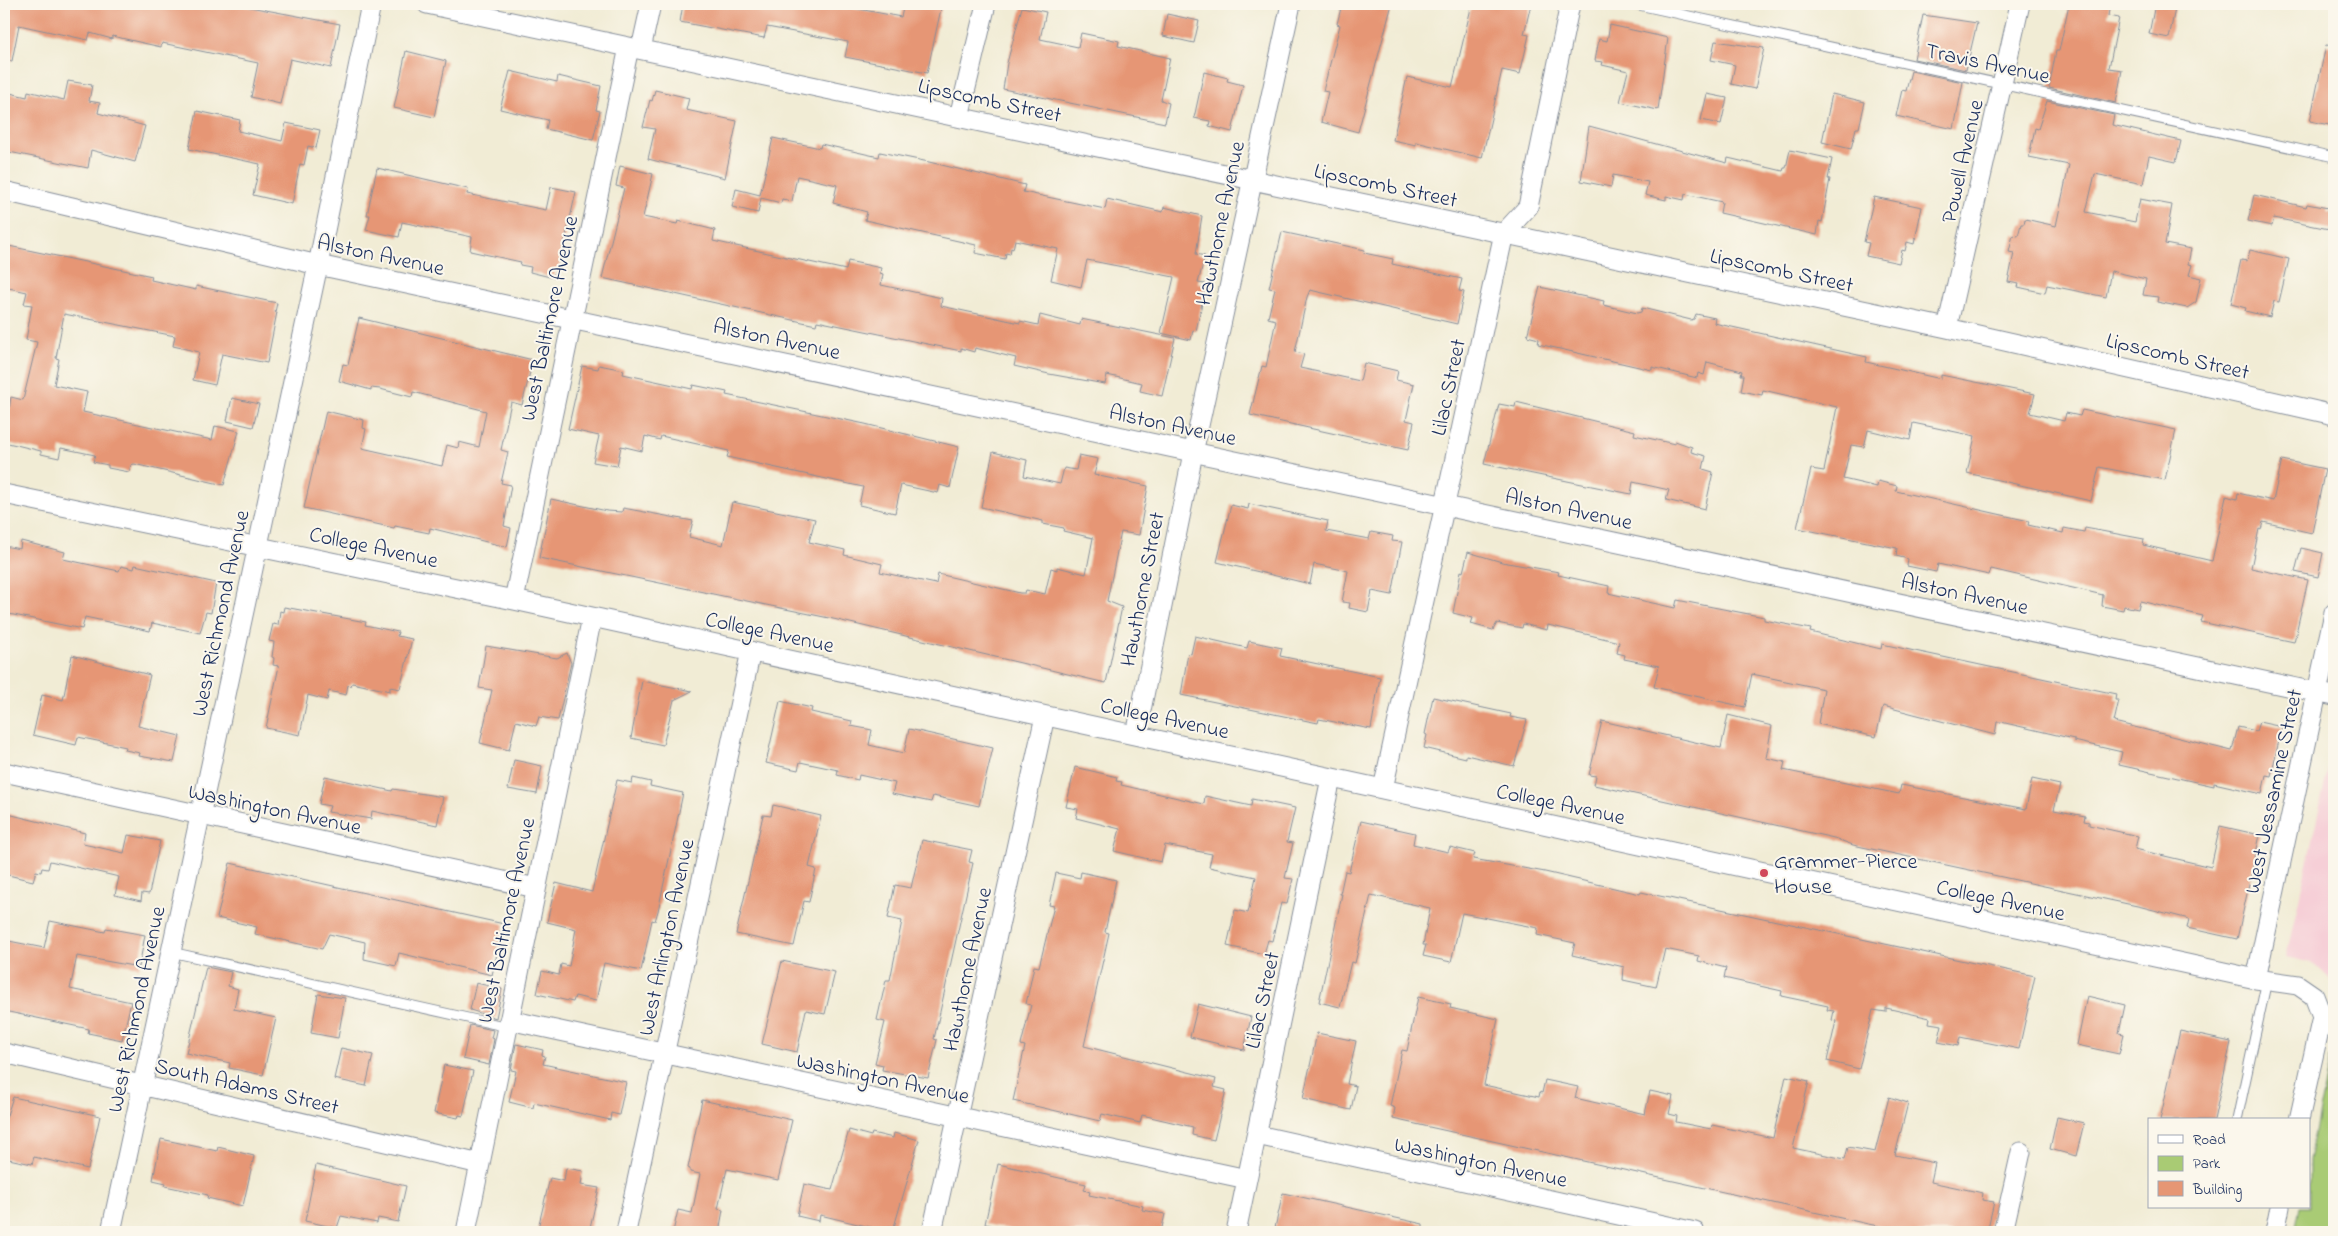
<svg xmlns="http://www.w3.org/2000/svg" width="2338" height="1236" viewBox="0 0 2338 1236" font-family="'Indie Flower',sans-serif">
	<rect width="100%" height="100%" fill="#fbf7ec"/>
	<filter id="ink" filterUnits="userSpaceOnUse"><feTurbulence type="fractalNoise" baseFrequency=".02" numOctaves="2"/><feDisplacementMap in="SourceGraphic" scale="10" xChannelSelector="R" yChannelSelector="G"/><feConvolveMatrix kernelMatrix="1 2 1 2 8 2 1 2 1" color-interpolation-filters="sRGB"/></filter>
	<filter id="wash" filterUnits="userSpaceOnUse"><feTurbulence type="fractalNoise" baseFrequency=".0096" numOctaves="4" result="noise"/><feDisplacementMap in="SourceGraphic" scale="20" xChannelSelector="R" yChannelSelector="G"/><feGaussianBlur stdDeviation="1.12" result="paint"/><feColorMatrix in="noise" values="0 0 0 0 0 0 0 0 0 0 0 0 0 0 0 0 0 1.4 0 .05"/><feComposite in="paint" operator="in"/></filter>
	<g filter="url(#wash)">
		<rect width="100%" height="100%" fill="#f1ecd5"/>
		<path fill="#f6cfd7" d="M2334 742V988L2329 979 2312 963 2286 957Z"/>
		<path fill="#a9cb74" stroke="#627d69" d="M2330 1058 2334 1059V1232H2295L2300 1207H2309V1160Z"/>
		<g id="blocks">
			<path fill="#e69674" d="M4 4H234L340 24 331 68 290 59 280 104 251 97 258 63 162 43 161 47 112 36V39L90 33 88 40 19 25 12 61 4 60Z
				M683 4H832L901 17 904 4H942L927 73 845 57 848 42 767 27 764 38 680 22Z
				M1342 4H1392L1358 132 1321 122 1328 92 1323 91 1340 25 1337 24Z
				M1472 4H1531L1524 34 1529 35 1520 74 1502 70 1482 158 1416 142V145L1393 140 1407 77 1452 87Z
				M2069 4H2110L2108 16 2119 18 2109 68 2122 70 2116 103 2049 88 2056 51H2059Z
				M2155 4H2176L2169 38 2149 34Z
				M1022 7 1046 12 1040 39 1078 47 1081 33 1119 41 1118 46 1170 58 1161 100 1169 103 1165 123 1003 89 1007 63Z
				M1167 14 1199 21 1194 43 1163 36Z
				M1923 15 1977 23 1966 70 1914 59Z
				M1610 25 1668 38 1658 110 1620 102 1628 71 1602 65 1603 62 1595 61 1599 39 1607 41Z
				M1715 41 1764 48 1755 89 1731 84 1735 65 1711 60Z
				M2326 45 2334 46V126L2310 121Z
				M406 51 446 61 434 117 394 108Z
				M510 71 557 82 558 76 601 86 596 110 600 111 593 140 546 129 548 120 500 109Z
				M1911 71 1963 82 1954 129 1896 116 1902 90 1906 91Z
				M1204 72 1228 78 1227 81 1243 85 1232 132 1209 126 1210 121 1194 118Z
				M68 81 92 85 89 101 100 103 98 113 145 126 135 162 91 150 88 168 4 151V122L10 93 27 97 28 91 64 100Z
				M655 90 689 98 686 110 737 121 725 178 648 159 655 129 643 127 650 100 652 101Z
				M1707 94 1727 98 1721 124 1701 120Z
				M1832 94 1865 102 1859 128H1856L1851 149 1822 142Z
				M2047 101 2114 115 2112 125 2181 141 2176 162 2149 156 2143 184 2095 174 2086 212 2135 222 2140 199 2172 205 2165 244 2191 249 2188 264 2192 265 2189 275 2201 278 2196 302 2187 308 2157 302 2158 297 2143 295 2146 279 2111 271 2106 297 2047 285 2045 293 2018 287 2019 284 2008 282 2014 253 2009 252 2013 235 2018 236 2021 224H2024L2025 219 2056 226 2069 165 2029 157 2035 128 2038 129Z
				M197 111 240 120 238 131 282 141 286 123 320 130 316 148 308 146 304 165 300 164 292 204 253 195 260 164 189 149Z
				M1589 126 1727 163 1728 158 1783 171 1784 168H1786L1790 150 1832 159 1828 179H1830L1822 222 1819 221 1817 235 1720 213 1722 202 1685 194 1684 200 1666 196V200L1645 195 1648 182 1613 175 1611 187 1581 181Z
				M773 138 820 148 821 144 879 157 880 152 929 162 1025 185 1023 192 1105 209 1107 199 1163 212 1164 207 1202 216 1196 254 1205 256 1198 283 1206 284 1196 331 1193 330 1191 340 1161 333 1174 277 1087 260 1081 287 1051 280 1058 249 1015 240 1013 249 1011 248 1010 254 1006 253 1005 259 975 253 976 245 865 220 867 212 833 203 837 185 797 176 792 201 782 199 781 203 761 198 758 213 732 207 736 189 760 195Z
				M620 166 653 174 643 217 677 224 678 221 715 230 713 241 846 270 848 261 881 268 880 273 883 274 881 285 942 298 941 306 1020 323V321L1038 325 1040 315 1080 325 1081 319 1175 338 1162 396 1140 391 1142 383 1107 375 1105 384 1049 374 1014 366 1016 358 975 348 974 352 961 348V351L817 321 816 325 602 278 624 188 616 186Z
				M377 168 468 189 467 194 546 210 551 187 576 192 558 271H555L554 278 530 272 531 267 520 265 521 262 470 251 472 237 402 222 399 237 366 230 370 215H367Z
				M2254 195 2306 207 2307 204 2328 208 2327 212 2334 213V230L2274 218 2272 226 2248 221Z
				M1874 197 1922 207 1914 244 1907 242 1905 251 1902 250 1899 263 1866 256 1869 243 1864 242Z
				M1282 232 1365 250 1364 253 1393 259 1392 264 1462 279 1459 291 1464 292 1457 324 1310 290 1307 297 1295 352 1304 354 1300 368 1360 381 1364 363 1398 371 1396 380 1414 384 1406 420 1414 422 1408 450 1250 415 1262 366 1266 367 1276 320 1268 318 1275 289 1269 288Z
				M4 245 152 276 151 280 196 290V286L277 303 275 312H277L267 363 222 354 215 385 193 380 199 352 173 346 175 336 64 314 56 358 59 359 54 385 87 392 83 412 212 440 215 426 239 431 224 485 134 464 131 465 129 472 108 468V465L93 462 95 455 61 448 59 458 41 454V451L4 442V409L9 410 11 397 23 400 37 342 26 340 32 305 24 304 27 292 4 287Z
				M2250 250 2289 259 2279 302 2274 301 2270 317 2245 311 2246 308 2231 304 2241 260 2247 261Z
				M1540 287 1604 301 1603 305 1637 313 1641 312 1642 308 1691 320 1694 319 1696 314 1715 318 1714 323 1867 357 1866 362 1941 379V375L2035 394 2030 413 2064 421 2066 413 2080 416 2082 410 2176 430 2165 480 2099 467 2091 501 1967 473 1975 436 1913 423 1910 440 1868 430 1864 447 1851 445 1843 479 1877 487 1878 481 1897 486 1896 491 2029 521 2028 525 2063 533 2064 528 2084 532 2085 528 2144 539 2143 545 2212 561 2226 496 2237 499 2238 493 2273 501 2282 460 2325 469 2312 533 2263 522 2261 530 2259 529 2251 568 2308 580 2294 642 2201 622 2203 616 2140 601 2138 609 2124 606 2123 610 2102 606 2103 595 1991 569 1989 575 1938 564 1936 572 1907 566 1908 559 1896 556 1897 548 1797 528 1811 469 1824 471 1837 407 1763 390 1762 395 1741 391 1744 375H1741L1742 371 1707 362 1704 375 1698 373 1697 378 1652 367V370L1538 344 1539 339 1527 336Z
				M359 318 533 360 522 405 511 402 501 450 508 452 501 483 511 485 504 526 511 528 507 547 430 528 429 533 395 526 394 528 304 508 326 411 364 420 363 428 366 429 362 448 442 466 447 445 458 448 459 442 479 447 486 411 413 392 412 397 380 389 371 388V390L339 381 343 364 348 365Z
				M599 365 624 370 623 374 692 389 693 385 727 392 726 395 865 424 959 447 950 488 940 485 938 493 901 485 895 513 859 505 863 487 727 457 729 451 661 436 660 440 645 436 642 451 621 446 617 466 593 462 599 436 568 429 582 366 598 369Z
				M232 398 259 404 253 427 227 421Z
				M1516 402 1635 431 1634 435 1675 444V441L1692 447 1691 452 1706 456 1703 469 1713 472 1705 509 1666 500 1669 490 1633 482 1631 494 1484 464 1499 404 1515 407Z
				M993 452 1027 460 1024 476 1060 484 1064 468 1076 470 1079 455 1098 459 1094 475 1148 486 1139 535 1121 532 1107 601 1122 607 1106 683 829 618 539 558 551 499 607 511 622 512 623 508 693 521 689 537 723 545 732 502 815 519 809 542 845 550 844 555 882 564 880 572 936 584 938 574 1020 593H1025L1026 590 1045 594 1051 568 1057 570V567L1086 574 1093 538 1063 531 1064 528 1043 524V521L981 507Z
				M1249 504 1328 521 1326 531 1369 539 1371 532 1393 536 1392 541 1402 542 1392 595 1372 591 1368 612 1349 608 1350 603 1342 602 1348 571 1314 564 1310 584 1217 562 1231 505 1248 509Z
				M21 541 65 552 63 559 119 571 121 566 134 569 135 565 216 583 211 613 206 612 200 633 152 623 150 631 85 617 82 629 4 613V546L20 549Z
				M2301 548 2323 553 2318 577 2295 572Z
				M1468 552 1502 562 1559 572 1558 575 1609 586 1608 593 1675 608 1677 600 1764 617V620L1811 629 1810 632 1881 649 1882 644 2116 694 2115 700H2119L2114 722 2232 751 2238 727 2256 731 2259 722 2282 727 2271 776 2266 775 2262 794 2214 783V786L2119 765 2122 752 2074 741V739L2001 722H1997L1995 735 1883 706 1876 737 1818 724 1824 689 1752 674 1745 707 1654 687 1659 666 1624 659 1625 655 1617 653 1619 642 1548 625 1547 630 1523 624 1522 628 1497 623 1493 630 1471 624 1473 618 1453 613 1461 571 1463 572Z
				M284 607 366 622 365 625 398 632 397 636 412 639 400 689 390 687V691L352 683 351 686 348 685 346 695 329 691 327 700 308 695 300 735 266 728 279 666 273 665 274 658 272 657 274 642 269 641 273 624 278 625 280 611 283 612Z
				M1195 636 1247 648 1249 641 1282 648 1280 656 1380 677 1371 729 1319 719 1318 723 1181 695 1188 653 1191 654Z
				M486 646 557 658 567 653 571 663 558 720 539 717 536 726 516 721 509 750 480 743 492 690 479 688Z
				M72 655 150 675 138 726 180 736 174 762 139 756 140 753 125 750 126 747 78 737 76 745 33 735 42 695 63 700Z
				M642 681 692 691 674 700 663 745 631 738Z
				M1433 697 1511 714 1510 717 1527 720 1514 766 1466 755V758L1424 748 1427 735 1425 734Z
				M780 701 812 708 811 712 852 721 851 726 872 730 869 745 904 753 909 729 993 748 979 806 933 796 931 802 892 794 895 783 859 775 858 780 837 775 838 770 800 762 798 770 766 763Z
				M1728 715 1772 726 1766 758 1785 762 1783 770 1899 794 1901 785 2026 809 2032 779 2060 785 2054 810 2085 816 2084 821 2089 822V825L2138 836 2135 849 2211 867 2220 826 2260 835 2237 939 2187 928 2189 919 2142 907 1853 845 1834 838 1594 785 1596 776 1589 775 1602 721 1721 748Z
				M514 760 542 766 537 794 508 789Z
				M1075 767 1117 777 1116 781 1122 782 1121 785 1204 804 1205 796 1251 806 1252 799 1295 808 1287 842 1293 843 1285 878 1293 879 1287 904 1281 903 1272 941 1268 940 1264 954 1227 946 1235 910 1248 913 1256 877 1209 867 1212 854 1165 845 1161 862 1114 851 1120 829 1076 818 1078 809 1066 807Z
				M325 776 392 791 393 789 443 797 437 825 372 811 371 819 328 812 330 806 319 804Z
				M633 778 651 782 650 786 683 793 658 911 655 921 652 920 641 971 604 963 596 1001 575 996 573 1002 537 994 542 971 559 975 561 964 569 966 576 929 547 922 556 883 592 892 617 780 632 783Z
				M773 805 821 816 809 867 816 869 809 902 804 901 794 946 736 934 763 815 771 816Z
				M4 813 85 833 83 844 124 853 128 835 160 841 149 894 142 893 141 901 115 895 119 877 50 861 48 869 42 868 41 872 36 871 33 881 4 874Z
				M1361 821 1415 833 1413 844 1448 852 1450 847 1475 853 1473 859 1545 872 1640 894 1641 892 2035 976 2019 1049 1960 1037 1958 1046 1938 1042 1942 1025 1929 1023 1930 1018 1886 1008V1012L1873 1010 1859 1069 1827 1061 1836 1021 1832 1020 1834 1011 1827 1010 1828 1006 1781 996 1782 991 1724 978 1726 968 1698 961 1699 956 1665 949 1656 987 1623 980 1624 967 1572 955 1575 943 1537 935 1538 928 1462 913 1451 962 1423 956 1426 945H1423L1430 908 1371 895 1355 963 1351 962 1340 1007 1319 1002 1342 894H1340L1345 871 1349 872Z
				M922 840 972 850 969 862 973 863 934 1039 937 1040 928 1078 882 1070 883 1065 875 1063 885 1022 877 1020 886 980H890L902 921 888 918 895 885 911 888Z
				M230 863 504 924 492 975 399 953 396 966 364 959 365 942 329 934 322 949 255 934 257 927 217 918Z
				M1081 872 1116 880 1105 932 1109 933 1084 1046 1216 1079 1214 1087 1226 1090 1214 1140 1192 1135 1193 1127 1142 1115 1140 1123 1102 1114 1100 1121 1013 1101 1025 1046 1021 1045 1031 1005 1026 1004 1034 966 1039 967 1054 906 1049 905 1056 873 1080 878Z
				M50 921 105 932 106 928 145 935 139 967 77 956 70 989 131 1002 122 1040 88 1033 89 1029 4 1011V940L44 948Z
				M782 961 835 972 825 1014 806 1010 797 1052 762 1044Z
				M206 967 231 972 228 986 238 989 234 1009 276 1018 263 1075 229 1068 230 1063 186 1053Z
				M476 983 502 989 496 1018 470 1010Z
				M318 994 345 998 338 1038 311 1033Z
				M2087 996 2125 1005 2119 1033 2124 1034 2119 1054 2077 1045Z
				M1418 997 1451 1004 1450 1008 1498 1019 1484 1085 1539 1097 1540 1092 1542 1093 1545 1080 1578 1087 1575 1098 1645 1114 1650 1091 1673 1096 1669 1114 1677 1116 1676 1122 1711 1129 1712 1125 1773 1138 1786 1076 1809 1081 1793 1148 1845 1159 1848 1147 1875 1152 1889 1097 1908 1103 1895 1155 1935 1163 1931 1182 1983 1193 1982 1200 1994 1202 1987 1232H1911L1868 1224 1393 1119 1395 1108 1390 1106 1402 1050 1407 1051Z
				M1198 1004 1251 1017 1244 1050 1190 1037Z
				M470 1025 493 1030 491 1038 494 1039 489 1065 463 1059Z
				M2180 1031 2231 1042 2214 1120H2160Z
				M1317 1033 1356 1041 1347 1084 1356 1086 1351 1110 1303 1099Z
				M516 1044 543 1050 542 1055 545 1056 543 1064 626 1082 619 1115 611 1113 610 1120 534 1103 533 1108 509 1102 516 1071 511 1070Z
				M341 1048 373 1055 366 1086 334 1079Z
				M444 1065 473 1071 463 1116 459 1115 458 1118 434 1113Z
				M13 1097 100 1116 88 1169 34 1157 32 1164 4 1158V1118H6Z
				M702 1100 792 1120 778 1180 727 1169 718 1209 723 1210 719 1232H673L678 1210 692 1213 700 1174 690 1172V1169L688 1168Z
				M2057 1117 2084 1123 2076 1156 2050 1149Z
				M849 1130 871 1136 872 1133 893 1138 894 1133 919 1140 894 1227 889 1226 887 1231 820 1215 819 1221 797 1216 804 1184 832 1190Z
				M161 1139 217 1151 218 1147 254 1156 243 1206 207 1198 208 1195 165 1186 166 1183 153 1180Z
				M998 1164 1086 1184 1084 1190 1090 1192 1089 1195 1143 1206 1142 1210 1165 1214 1161 1232H1023L985 1224Z
				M316 1165 406 1186 398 1222 378 1218 377 1223 341 1216 337 1228 305 1221Z
				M566 1168 583 1171 581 1185 599 1188 589 1232H537L550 1178 564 1181Z
				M1283 1193 1423 1224V1232H1341L1315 1227 1314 1232H1274Z"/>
		</g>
	</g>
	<g filter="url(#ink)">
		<use href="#blocks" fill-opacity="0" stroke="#868e9a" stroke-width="1"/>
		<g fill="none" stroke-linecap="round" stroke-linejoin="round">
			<defs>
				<path id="lane" d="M1634 4 2334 157
					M171 952 508 1027
					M2237 1120 2267 980"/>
				<path id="street" d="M427 4 1947 328 2334 415
					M641 49 651 4
					M959 117 986 4
					M4 191 318 265 2334 696
					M1947 328 2020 4
					M4 494 514 600 2256 979 2298 985 2314 996 2322 1017 2299 1120
					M514 600 629 47
					M1136 735 1193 453 1291 4
					M4 772 536 888
					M1383 789 1504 233 1528 207 1570 4
					M2256 979 2334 613
					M509 1020 1247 1179
					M4 1053 480 1164
					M1257 1135 1695 1232
					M111 1232 318 265 371 4
					M466 1232 592 617
					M626 1232 751 651
					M932 1232 1045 716
					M1236 1232 1331 778
					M2003 1232 2021 1152
					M2275 1232 2280 1207"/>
			</defs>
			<use href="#lane" stroke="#868e9a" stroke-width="11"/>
			<use href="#street" stroke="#868e9a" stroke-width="21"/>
			<use href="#lane" stroke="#fff" stroke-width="9"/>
			<use href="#street" stroke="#fff" stroke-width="19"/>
		</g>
	</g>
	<circle fill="#d1495b" stroke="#fbf7ec" stroke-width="2" cx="1764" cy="873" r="5"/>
	<g text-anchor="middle" stroke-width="4" stroke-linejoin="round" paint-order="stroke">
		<g font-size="22" fill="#1b2f5e" stroke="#fbf7ec">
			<text transform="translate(1988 62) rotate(12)" y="8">Travis Avenue</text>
			<text transform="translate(990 99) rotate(12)" y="8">Lipscomb Street</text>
			<text transform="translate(1961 161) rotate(-77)" y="8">Powell Avenue</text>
			<text transform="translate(1386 184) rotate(12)" y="8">Lipscomb Street</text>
			<text transform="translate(1219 223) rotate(-78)" y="8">Hawthorne Avenue</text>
			<text transform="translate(381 254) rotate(12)" y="8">Alston Avenue</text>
			<text transform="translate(1782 269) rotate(12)" y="8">Lipscomb Street</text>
			<text transform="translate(548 318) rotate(-78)" y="8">West Baltimore Avenue</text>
			<text transform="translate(777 338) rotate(12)" y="8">Alston Avenue</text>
			<text transform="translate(2178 355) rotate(13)" y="8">Lipscomb Street</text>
			<text transform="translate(1447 387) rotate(-78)" y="8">Lilac Street</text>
			<text transform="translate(1173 424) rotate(12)" y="8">Alston Avenue</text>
			<text transform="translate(1569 508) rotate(12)" y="8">Alston Avenue</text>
			<text transform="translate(374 546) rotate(12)" y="8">College Avenue</text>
			<text transform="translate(1141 589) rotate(-79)" y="8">Hawthorne Street</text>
			<text transform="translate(1965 593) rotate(12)" y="8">Alston Avenue</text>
			<text transform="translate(219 613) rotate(-78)" y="8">West Richmond Avenue</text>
			<text transform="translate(770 631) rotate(12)" y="8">College Avenue</text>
			<text transform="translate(1165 717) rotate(12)" y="8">College Avenue</text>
			<text transform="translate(2272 791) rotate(-78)" y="8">West Jessamine Street</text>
			<text transform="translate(1561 803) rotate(12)" y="8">College Avenue</text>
			<text transform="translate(275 808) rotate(12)" y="8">Washington Avenue</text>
			<text transform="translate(2001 899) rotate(12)" y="8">College Avenue</text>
			<text transform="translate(505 920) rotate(-78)" y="8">West Baltimore Avenue</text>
			<text transform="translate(665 937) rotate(-78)" y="8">West Arlington Avenue</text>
			<text transform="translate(966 969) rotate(-78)" y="8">Hawthorne Avenue</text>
			<text transform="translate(1261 1000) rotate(-78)" y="8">Lilac Street</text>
			<text transform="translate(135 1009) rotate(-78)" y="8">West Richmond Avenue</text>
			<text transform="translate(883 1077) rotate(12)" y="8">Washington Avenue</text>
			<text transform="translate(247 1085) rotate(13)" y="8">South Adams Street</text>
			<text transform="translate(1481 1161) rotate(12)" y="8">Washington Avenue</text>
		</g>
		<g font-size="22" fill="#1b2f5e" stroke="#fbf7ec" text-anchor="start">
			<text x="1774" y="868">Grammer-Pierce<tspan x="1774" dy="25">House</tspan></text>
		</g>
	</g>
	<rect width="2338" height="1236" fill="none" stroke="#fbf7ec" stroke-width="20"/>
	<rect x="2148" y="1118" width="162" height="90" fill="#fbf7ec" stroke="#a1a7b3"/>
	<rect x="2158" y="1135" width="25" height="8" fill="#ffffff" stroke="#a1a7b3"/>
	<text x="2193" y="1144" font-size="15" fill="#1b2f5e">Road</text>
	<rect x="2158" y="1156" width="25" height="15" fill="#a9cb74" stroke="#a1a7b3"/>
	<text x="2193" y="1168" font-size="15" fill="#1b2f5e">Park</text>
	<rect x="2158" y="1181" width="25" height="15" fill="#e69674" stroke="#a1a7b3"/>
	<text x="2193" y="1194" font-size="15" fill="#1b2f5e">Building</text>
</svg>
